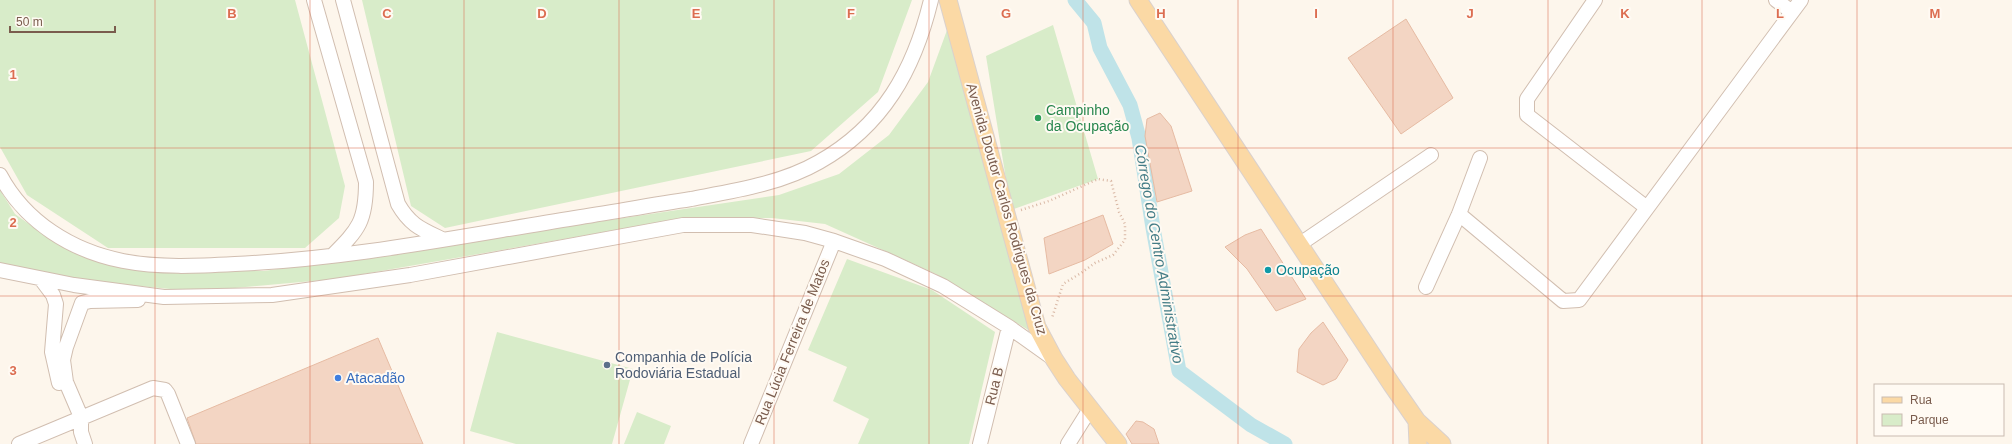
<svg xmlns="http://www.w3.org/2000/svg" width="2012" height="444" viewBox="0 0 2012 444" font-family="Helvetica,sans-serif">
	<rect width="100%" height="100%" fill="#fdf6ec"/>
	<path fill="#d8ecc9" d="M0 0H295L345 186 339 218 305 248H108L27 195 0 147Z
		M362 0H912L878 92 811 151 445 228 411 206Z
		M950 22 1035 334 936 274 825 224 772 218 691 217 335 279 235 288 181 290 97 282 0 264V190L15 214 57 244 102 260 217 270 264 271 779 195 839 174 889 135 928 82Z
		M1053 25 1098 179 1011 210 986 56Z
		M847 259 932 290 995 332 969 444H858L869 419 833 401 847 367 808 350Z
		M497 332 633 369 612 444H516L470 431Z
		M637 412 671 426 664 444H624Z"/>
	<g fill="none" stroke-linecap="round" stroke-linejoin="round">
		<path stroke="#bfe3e8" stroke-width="15" d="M1075 0 1094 23 1100 48 1130 105 1139 138 1153 228 1179 371 1251 425 1285 444"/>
	</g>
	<path fill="#f3d5c3" stroke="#e6bba3" d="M1406 19 1453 98 1401 134 1348 58Z
		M1160 113 1171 126 1192 191 1157 202 1145 136 1147 119Z
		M1103 215 1113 244 1085 260 1049 274 1044 238Z
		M1261 229 1306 299 1276 311 1247 269 1225 247 1245 235Z
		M1323 322 1348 360 1336 379 1323 385 1297 372 1299 349 1311 333Z
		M378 338 423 444H196L187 418Z
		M1136 421 1143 422 1154 429 1159 444H1132L1126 434Z"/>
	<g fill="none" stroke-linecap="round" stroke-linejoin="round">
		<defs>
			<path id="minor" d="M314 0 366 182C366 221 359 229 332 256
				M343 0 398 204C410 225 421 229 442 239
				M1595 0 1527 99V115L1647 208
				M1776 0 1792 12
				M0 175C25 222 72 251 123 261 159 268 198 266 235 264 349 259 462 236 575 218 613 212 652 205 691 199 733 191 781 184 819 162 883 126 914 70 931 0
				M1459 214 1563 301 1579 300 1801 0
				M1300 244 1431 155
				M0 270 74 285 164 297 272 295 410 275 683 225H752L805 233 834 241 885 259 943 286 1009 327 1054 359
				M41 279 53 295 56 304 52 352 59 383
				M1426 287 1459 214 1480 158
				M19 444 153 388 165 390 168 394 188 444
				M85 444 81 432V417L66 382 63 360 66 347 82 303 90 301 138 300
				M751 444 834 241
				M980 444 1009 327
				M1068 444 1090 409"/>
			<path id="major" d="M948 0 1037 327 1054 359 1067 379 1118 444
				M1138 0 1392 385 1417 421 1442 444
				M1417 421 1418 444"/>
		</defs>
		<use href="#minor" stroke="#d1beb0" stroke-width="16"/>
		<use href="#major" stroke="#dad1cd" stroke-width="19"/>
		<path stroke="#d9b8a5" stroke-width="2.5" stroke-dasharray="1 3" stroke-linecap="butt" d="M1021 210 1049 201 1098 179 1111 181 1119 212 1125 224V240L1113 255 1095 263 1081 273 1063 284 1052 318"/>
		<use href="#minor" stroke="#fff" stroke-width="14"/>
		<use href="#major" stroke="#fbd9a5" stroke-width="17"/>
	</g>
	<path fill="none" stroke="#dc6d51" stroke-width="1" stroke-opacity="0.55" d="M155 0V444M310 0V444M464 0V444M619 0V444M774 0V444M929 0V444M1083 0V444M1238 0V444M1393 0V444M1548 0V444M1702 0V444M1857 0V444M0 148H2012M0 296H2012"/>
	<circle fill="#2e9e5b" stroke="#fffaf3" stroke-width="1.5" cx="1038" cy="118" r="4"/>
	<circle fill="#0f9aa8" stroke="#fffaf3" stroke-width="1.5" cx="1268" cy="270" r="4"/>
	<circle fill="#5c6f8a" stroke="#fffaf3" stroke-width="1.5" cx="607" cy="365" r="4"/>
	<circle fill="#3f7fe0" stroke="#fffaf3" stroke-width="1.5" cx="338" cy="378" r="4"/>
	<g text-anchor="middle" stroke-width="4" stroke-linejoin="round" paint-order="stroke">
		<g font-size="14" fill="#27864d" stroke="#fffaf3" text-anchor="start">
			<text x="1046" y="115">Campinho<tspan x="1046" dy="16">da Ocupação</tspan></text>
		</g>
		<g font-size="14" fill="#7a5c4d" stroke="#fffaf3">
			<text transform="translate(1007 209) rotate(74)" y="5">Avenida Doutor Carlos Rodrigues da Cruz</text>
			<text transform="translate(792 342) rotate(-68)" y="5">Rua Lúcia Ferreira de Matos</text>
			<text transform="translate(994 386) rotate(-76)" y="5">Rua B</text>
		</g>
		<g font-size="14" fill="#0d838f" stroke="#fffaf3" text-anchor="start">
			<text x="1276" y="275">Ocupação</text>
		</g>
		<g font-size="14" fill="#4e5e75" stroke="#fffaf3" text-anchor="start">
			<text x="615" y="362">Companhia de Polícia<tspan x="615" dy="16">Rodoviária Estadual</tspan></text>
		</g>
		<g font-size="14" fill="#366cbe" stroke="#fffaf3" text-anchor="start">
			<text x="346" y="383">Atacadão</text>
		</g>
		<g font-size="15" font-style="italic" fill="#437c86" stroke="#fffaf3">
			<text transform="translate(1159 254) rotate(80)" y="5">Córrego do Centro Administrativo</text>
		</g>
	</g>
	<g font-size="13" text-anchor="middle" font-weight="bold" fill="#dc6d51" stroke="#fffaf3" stroke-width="4" stroke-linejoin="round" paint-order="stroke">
		<text x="232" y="18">B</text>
		<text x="387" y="18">C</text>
		<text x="542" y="18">D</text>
		<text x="696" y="18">E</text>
		<text x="851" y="18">F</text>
		<text x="1006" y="18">G</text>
		<text x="1161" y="18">H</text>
		<text x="1316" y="18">I</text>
		<text x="1470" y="18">J</text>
		<text x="1625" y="18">K</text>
		<text x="1780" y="18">L</text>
		<text x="1935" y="18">M</text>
		<text x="13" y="79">1</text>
		<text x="13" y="227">2</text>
		<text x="13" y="375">3</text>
	</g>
	<rect x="1874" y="384" width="130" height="52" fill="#fffaf3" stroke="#cabbb1"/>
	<rect x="1882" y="397" width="20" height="6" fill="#fbd9a5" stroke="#cabbb1"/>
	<text x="1910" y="404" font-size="12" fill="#7a5c4d">Rua</text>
	<rect x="1882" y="414" width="20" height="12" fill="#d8ecc9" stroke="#cabbb1"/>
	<text x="1910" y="424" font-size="12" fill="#7a5c4d">Parque</text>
	<path d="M10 26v6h105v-6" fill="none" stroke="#7a5c4d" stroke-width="2"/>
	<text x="16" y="26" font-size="12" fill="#7a5c4d" stroke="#fffaf3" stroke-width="3" paint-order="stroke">50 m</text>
</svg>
